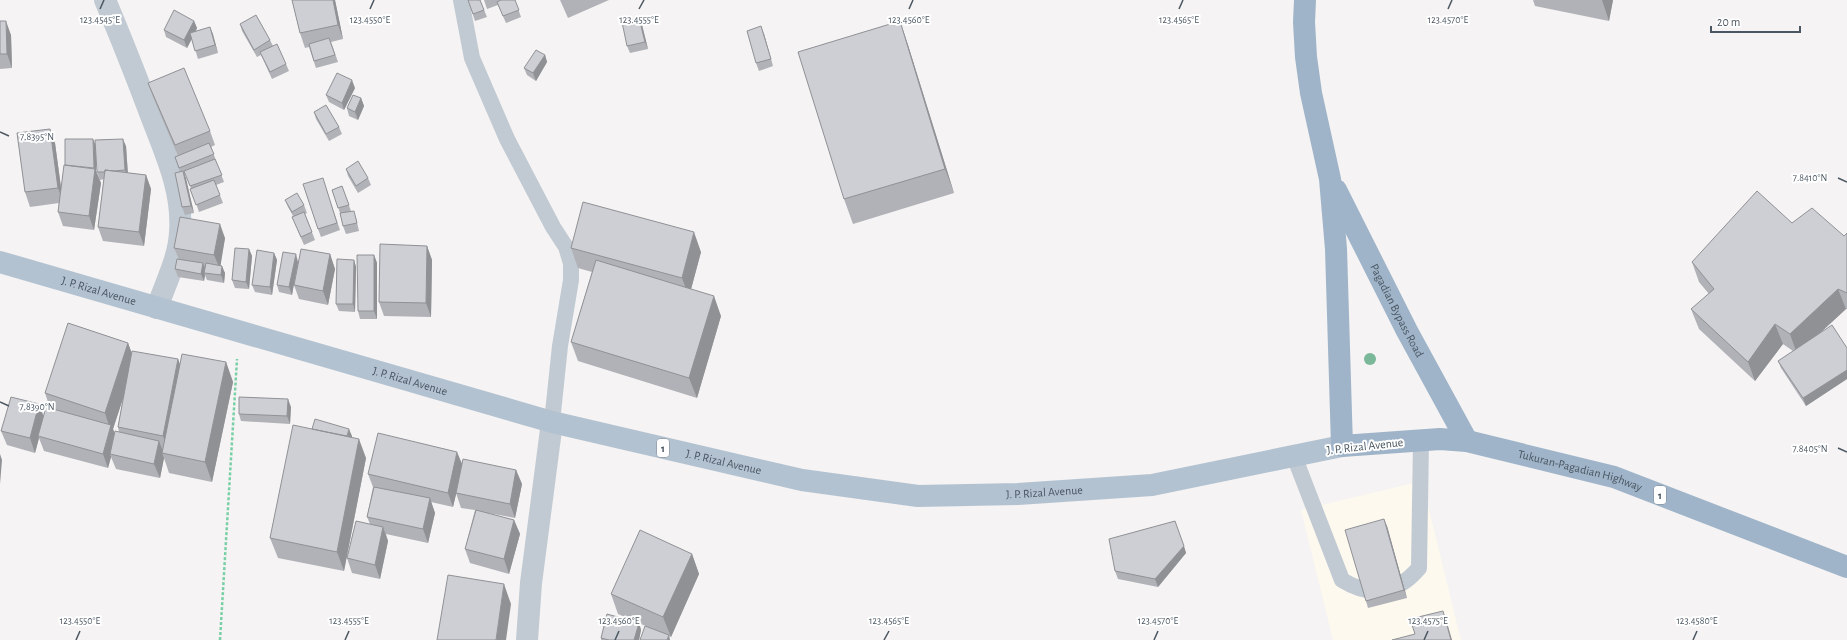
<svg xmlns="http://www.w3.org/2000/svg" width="1847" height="640" viewBox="0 0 1847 640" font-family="'Alegreya Sans',sans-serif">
	<rect width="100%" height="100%" fill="#f5f3f3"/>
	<path fill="#fdf9ef" d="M1422 481 1461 640H1333L1301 510Z"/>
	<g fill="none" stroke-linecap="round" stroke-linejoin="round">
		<path stroke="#7ad0a6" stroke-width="2.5" stroke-dasharray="3 2" stroke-linecap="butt" d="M220 640 237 359"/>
		<path stroke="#c1cad2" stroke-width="16" d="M461 0 472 58 507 139 553 227 566 247 571 263V280L560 346 552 422
			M1294 456 1342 580C1371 598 1397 594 1419 568L1421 440"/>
		<path stroke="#c1cad2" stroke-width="22" d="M105 0C122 40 138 81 153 121 167 157 183 193 180 232 179 258 165 284 157 308
			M527 640 531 583 552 422"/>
		<path stroke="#b3c2d1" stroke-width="22" id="s1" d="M0 262 552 422 802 480 918 496 1018 494 1152 485 1342 446"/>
		<g stroke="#9fb4c9" stroke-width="22">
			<path id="s2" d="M1305 0 1304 22 1306 57 1311 93 1330 179 1336 249 1342 446 1440 439 1467 441 1614 477 1847 567"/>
			<path id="s3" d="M1336 190 1407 331 1467 441"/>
		</g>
	</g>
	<circle fill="#7bb799" cx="1370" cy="359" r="6"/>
	<path fill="#b0b2b7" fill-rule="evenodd" d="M292 0H335L343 39 331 42 338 62 316 68 309 47 305 48 300 33Z
		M468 0H480L487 17 475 21Z
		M484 0H515L521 17 506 23 498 5 487 9Z
		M560 0H609L568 18Z
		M1533 0H1613L1609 21 1535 6Z
		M639 18 642 25 648 49 630 53 627 46Z
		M0 21 11 35 12 68 0 69Z
		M194 21 197 28 196 31 210 27 218 53 198 59 192 39 187 48 166 37 164 30Z
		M900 21 908 45 954 193 853 224 844 199Z
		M240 24 270 40 273 46 286 64 289 71 272 79 261 55 257 57 242 31Z
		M764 34 773 66 759 71 756 63Z
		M545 55 547 62 536 81 527 75 524 68Z
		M148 83 210 131 215 145 211 147 224 182 216 185 223 203 199 212 186 174 184 175 194 213 185 215 182 207 180 172 175 157 178 156 153 97Z
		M355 88 344 110 329 102 326 95Z
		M361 98 364 106 358 120 349 116 347 108Z
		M314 112 339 127 342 134 329 141 316 119Z
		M55 143 61 188 96 171 101 183 94 230 63 226 58 212 59 203 30 207 25 192Z
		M126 146 128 173 146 175 151 189 144 246 103 241 98 227 104 179 100 180 97 172Z
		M346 169 368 178 371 185 358 193 348 176Z
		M325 186 340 230 321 237 318 229Z
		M342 186 351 211 356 218 359 231 346 234 343 226 340 213 332 190Z
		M285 200 304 205 307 213 305 214 315 240 304 245 292 217 293 216 288 207Z
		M1792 223 1844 236 1847 233V309H1846L1818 335 1847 348V379L1806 406 1781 368 1778 361 1793 351 1783 344 1755 381 1699 329 1691 309 1709 294 1699 282 1692 262Z
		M225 238 220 265 225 273 224 283 207 280 205 275 204 281 178 277 175 269 179 259 174 248Z
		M427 246 432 260 431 317 384 316 379 302Z
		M571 248 701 252 691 289 721 316 697 398 578 361 571 342 592 272 578 268Z
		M249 249 252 256 249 289 235 288 232 280Z
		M274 253 277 260 272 295 255 292 252 285Z
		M330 254 335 269 328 305 299 299 294 285 297 266 292 295 279 292 277 285 298 262Z
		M374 255 377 263V319H360L358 311Z
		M354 260 356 267 355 312 339 311 336 304Z
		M128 343 132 354 178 359 180 365 226 362 233 382 212 482 169 473 164 458 160 478 116 469 111 457 108 468 44 451 39 438 35 453 7 445 1 431 39 404 44 417 50 408 45 393ZM123 398 118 427 119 432 115 434 113 429Z
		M291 407 290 424 241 421 239 414Z
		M312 429 352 436V437L366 458 344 571 278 558 270 538Z
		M462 464 516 470 522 484 515 518 488 513 514 520 520 534 509 574 470 563 465 549 475 510 461 508 456 493 453 507 431 502 435 513 428 543 386 534 388 541 380 579 352 573 347 558 370 524 367 517 373 487 368 474Z
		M1175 521 1186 553 1158 587 1118 579 1115 571Z
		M1387 526 1407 598 1368 608 1366 601Z
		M692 554 699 574 671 637 618 614 611 594Z
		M639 623 641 630 639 640H601V638Z"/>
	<path fill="#909195" d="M333 0H335L343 39 338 25Z
		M1602 0H1613L1609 21Z
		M639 18 642 25 648 49 645 42Z
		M6 21 11 35 12 68 7 54Z
		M194 21 197 28 187 48 184 40Z
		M900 21 908 45 954 193 945 169Z
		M761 26 764 34 773 66 771 59Z
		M210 27 213 34 218 53 215 45Z
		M545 55 547 62 536 81 533 73Z
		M352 80 355 88 344 110 342 103Z
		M361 98 364 106 358 120 355 112Z
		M50 129 55 143 63 202 58 188Z
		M93 139 96 146V171L101 183 94 230 89 216 94 168Z
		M123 139 126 146 128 177 125 170Z
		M183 171 186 178 194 213 191 206Z
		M146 175 151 189 144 246 139 232Z
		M220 224 225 238 220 269 214 255Z
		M694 232 701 252 689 297 682 278Z
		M427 246 432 260 431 317 426 303Z
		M249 249 252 256 249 289 246 282Z
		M274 253 277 260 272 295 270 287Z
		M296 254 298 262 292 295 289 287Z
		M330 254 335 269 328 305 323 291Z
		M374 255 377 263V319L374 311Z
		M354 260 356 267 355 312 353 304Z
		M203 263 206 271 204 273 205 275 204 281 201 274Z
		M222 266 225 273 224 283 221 275Z
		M1838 289 1846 309 1797 354 1790 334Z
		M714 296 721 316 697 398 689 378Z
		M1775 324 1783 344 1755 381 1748 362Z
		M128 343 135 362 113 429 117 439 110 454 111 457 108 468 103 454 110 429 105 413Z
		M178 359 183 373 168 450 163 436Z
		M226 362 233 382 212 482 205 462Z
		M1847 370V379L1806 406 1803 398Z
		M288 399 291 407 290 424 287 416Z
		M39 404 44 418 38 436 39 438 35 453 30 438Z
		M349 429 352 436 349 449 346 442Z
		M359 439 366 458 344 571 337 552Z
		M159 441 164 454 162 453 164 458 160 478 154 464Z
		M457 452 463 466 453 507 448 493Z
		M0 454 2 460 0 484Z
		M516 470 522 484 515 518 510 504Z
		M430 498 435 513 428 543 423 529Z
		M1384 519 1387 526 1407 598 1404 590Z
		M514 520 520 534 509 574 504 559Z
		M383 527 388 541 380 579 375 565Z
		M1184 546 1186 553 1158 587 1155 579Z
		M692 554 699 574 671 637 663 617Z
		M504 584 511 604 506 640H496Z
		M1443 611 1448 626 1452 640H1451Z
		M639 623 641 630 639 640H634Z
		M669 635 670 640H667Z"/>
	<path fill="#cdcfd5" stroke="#909195" d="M292 0H333L338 25 300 33Z
		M468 0H480L484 10 473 14Z
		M501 0H515L519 10 503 16 497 2Z
		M174 10 194 21 184 40 164 30Z
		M256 15 270 40 254 50 240 24Z
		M639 18 645 42 627 46 622 22Z
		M0 21H6L7 54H0Z
		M900 21 945 169 844 199 798 52Z
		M761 26 771 59 756 63 747 31Z
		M210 27 215 45 195 51 190 33Z
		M329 38 335 55 314 61 309 44Z
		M277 44 286 64 270 72 260 52Z
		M536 50 545 55 533 73 524 68Z
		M184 68 210 131 175 145 148 83Z
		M337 73 352 80 342 103 326 95Z
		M353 95 361 98 355 112 347 108Z
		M326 105 339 127 326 134 314 112Z
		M50 129 58 188 25 192 17 133Z
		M65 139H93L94 168 65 165Z
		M123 139 125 170 114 171 105 170V172H97L95 140Z
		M209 143 214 154 179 168 175 157Z
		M215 159 222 175 190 186 184 171Z
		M358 161 368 178 356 186 346 169Z
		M64 165 95 169 89 216 58 212Z
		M105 170 146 175 139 232 98 227Z
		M183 171 191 206 182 207 175 173Z
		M323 178 337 223 318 229 303 184Z
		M214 180 220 195 196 205 190 189Z
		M342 186 349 205 338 208 332 190Z
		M1757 191 1792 223 1812 208 1844 236 1847 233V293L1838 289 1790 334 1775 324 1748 362 1691 309 1714 289 1692 262Z
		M297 193 304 205 292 212 285 200Z
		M583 202 694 232 682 278 571 248Z
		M354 211 357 223 343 226 340 213Z
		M304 212 312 232 301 237 292 217Z
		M180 217 220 224 214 255 174 248Z
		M380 244 427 246 426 303 379 302Z
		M235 248 249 249 246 282 232 280Z
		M301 249 330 254 323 291 294 285Z
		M257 250 274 253 270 287 252 285Z
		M283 252 296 254 289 287 277 285Z
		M357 255H374V311H358Z
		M177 259 203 263 201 274 175 269Z
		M337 259 354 260 353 304H336Z
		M596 260 714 296 689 378 571 342Z
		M206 263 222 266 221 275 204 273Z
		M68 323 128 343 105 413 45 393Z
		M1832 325 1847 348V370L1803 398 1778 361Z
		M132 351 178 359 163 436 118 427Z
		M182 354 226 362 205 462 162 453Z
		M11 397 39 404 30 438 1 431Z
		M239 397 288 399 287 416 239 414Z
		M46 407 111 425 103 454 38 436Z
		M315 419 349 429 347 436 312 429Z
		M293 425 359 439 337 552 270 538Z
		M115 431 159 441 154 464 110 454Z
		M378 433 457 452 448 493 368 474Z
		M463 459 516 470 510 504 456 493Z
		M374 487 430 498 423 529 367 517Z
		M476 510 514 520 504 559 465 549Z
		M1384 519 1404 590 1366 601 1345 530Z
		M356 521 383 527 375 565 347 558Z
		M1175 521 1184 546 1155 579 1115 571 1109 539Z
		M640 530 692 554 663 617 611 594Z
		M448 575 504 584 496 640H437Z
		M1443 611 1451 640H1392L1415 634 1410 619Z
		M607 614 639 623 634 640H609L601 638Z
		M645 626 669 635 667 640H640Z"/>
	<path fill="none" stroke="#4a5661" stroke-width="1.5" d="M100 9 104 0M370 9 374 0M639 9 644 0M909 9 913 0M1179 9 1183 0M1448 9 1452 0M0 132 9 136M1838 178 1847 182M0 402 9 406M1838 448 1847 452M76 640 80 631M345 640 349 631M615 640 619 631M884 640 889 631M1154 640 1158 631M1424 640 1428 631M1693 640 1697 631"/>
	<g text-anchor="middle" stroke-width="4" stroke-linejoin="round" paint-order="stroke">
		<g fill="#fff" stroke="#808990" stroke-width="1">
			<rect x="657" y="439" width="12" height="18" rx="3"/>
			<rect x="1654" y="486" width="12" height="18" rx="3"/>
		</g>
		<g font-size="11" font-weight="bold" fill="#4a5661">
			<text x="663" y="452">1</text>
			<text x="1660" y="499">1</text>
		</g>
		<g font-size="12" fill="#4a5661" stroke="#fff">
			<text dy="4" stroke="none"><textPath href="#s1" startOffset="103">J. P. Rizal Avenue</textPath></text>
			<text dy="4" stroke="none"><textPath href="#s3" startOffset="135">Pagadian Bypass Road</textPath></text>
			<text dy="4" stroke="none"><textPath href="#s1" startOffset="427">J. P. Rizal Avenue</textPath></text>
			<text transform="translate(1365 446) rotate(-6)" y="4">J. P. Rizal Avenue</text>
			<text dy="4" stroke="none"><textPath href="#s1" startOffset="751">J. P. Rizal Avenue</textPath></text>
			<text dy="4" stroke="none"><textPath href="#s2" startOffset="691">Tukuran-Pagadian Highway</textPath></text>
			<text dy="4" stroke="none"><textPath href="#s1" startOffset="1075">J. P. Rizal Avenue</textPath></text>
		</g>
	</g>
	<g font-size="10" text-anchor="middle" fill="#4a5661" stroke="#fff" stroke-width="4" stroke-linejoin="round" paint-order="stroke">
		<text x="100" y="23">123.4545°E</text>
		<text x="370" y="23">123.4550°E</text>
		<text x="639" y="23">123.4555°E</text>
		<text x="909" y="23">123.4560°E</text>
		<text x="1179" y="23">123.4565°E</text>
		<text x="1448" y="23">123.4570°E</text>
		<text x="37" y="140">7.8395°N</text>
		<text x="1810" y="181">7.8410°N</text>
		<text x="37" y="410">7.8390°N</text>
		<text x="1810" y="452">7.8405°N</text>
		<text x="1697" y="624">123.4580°E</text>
		<text x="80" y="624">123.4550°E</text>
		<text x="349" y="624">123.4555°E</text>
		<text x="619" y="624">123.4560°E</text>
		<text x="889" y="624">123.4565°E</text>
		<text x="1158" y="624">123.4570°E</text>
		<text x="1428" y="624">123.4575°E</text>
	</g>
	<path d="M1711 26v6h89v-6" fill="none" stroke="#4a5661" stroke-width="2"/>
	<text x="1717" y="26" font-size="12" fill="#4a5661" stroke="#ffffff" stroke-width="3" paint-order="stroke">20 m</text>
</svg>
